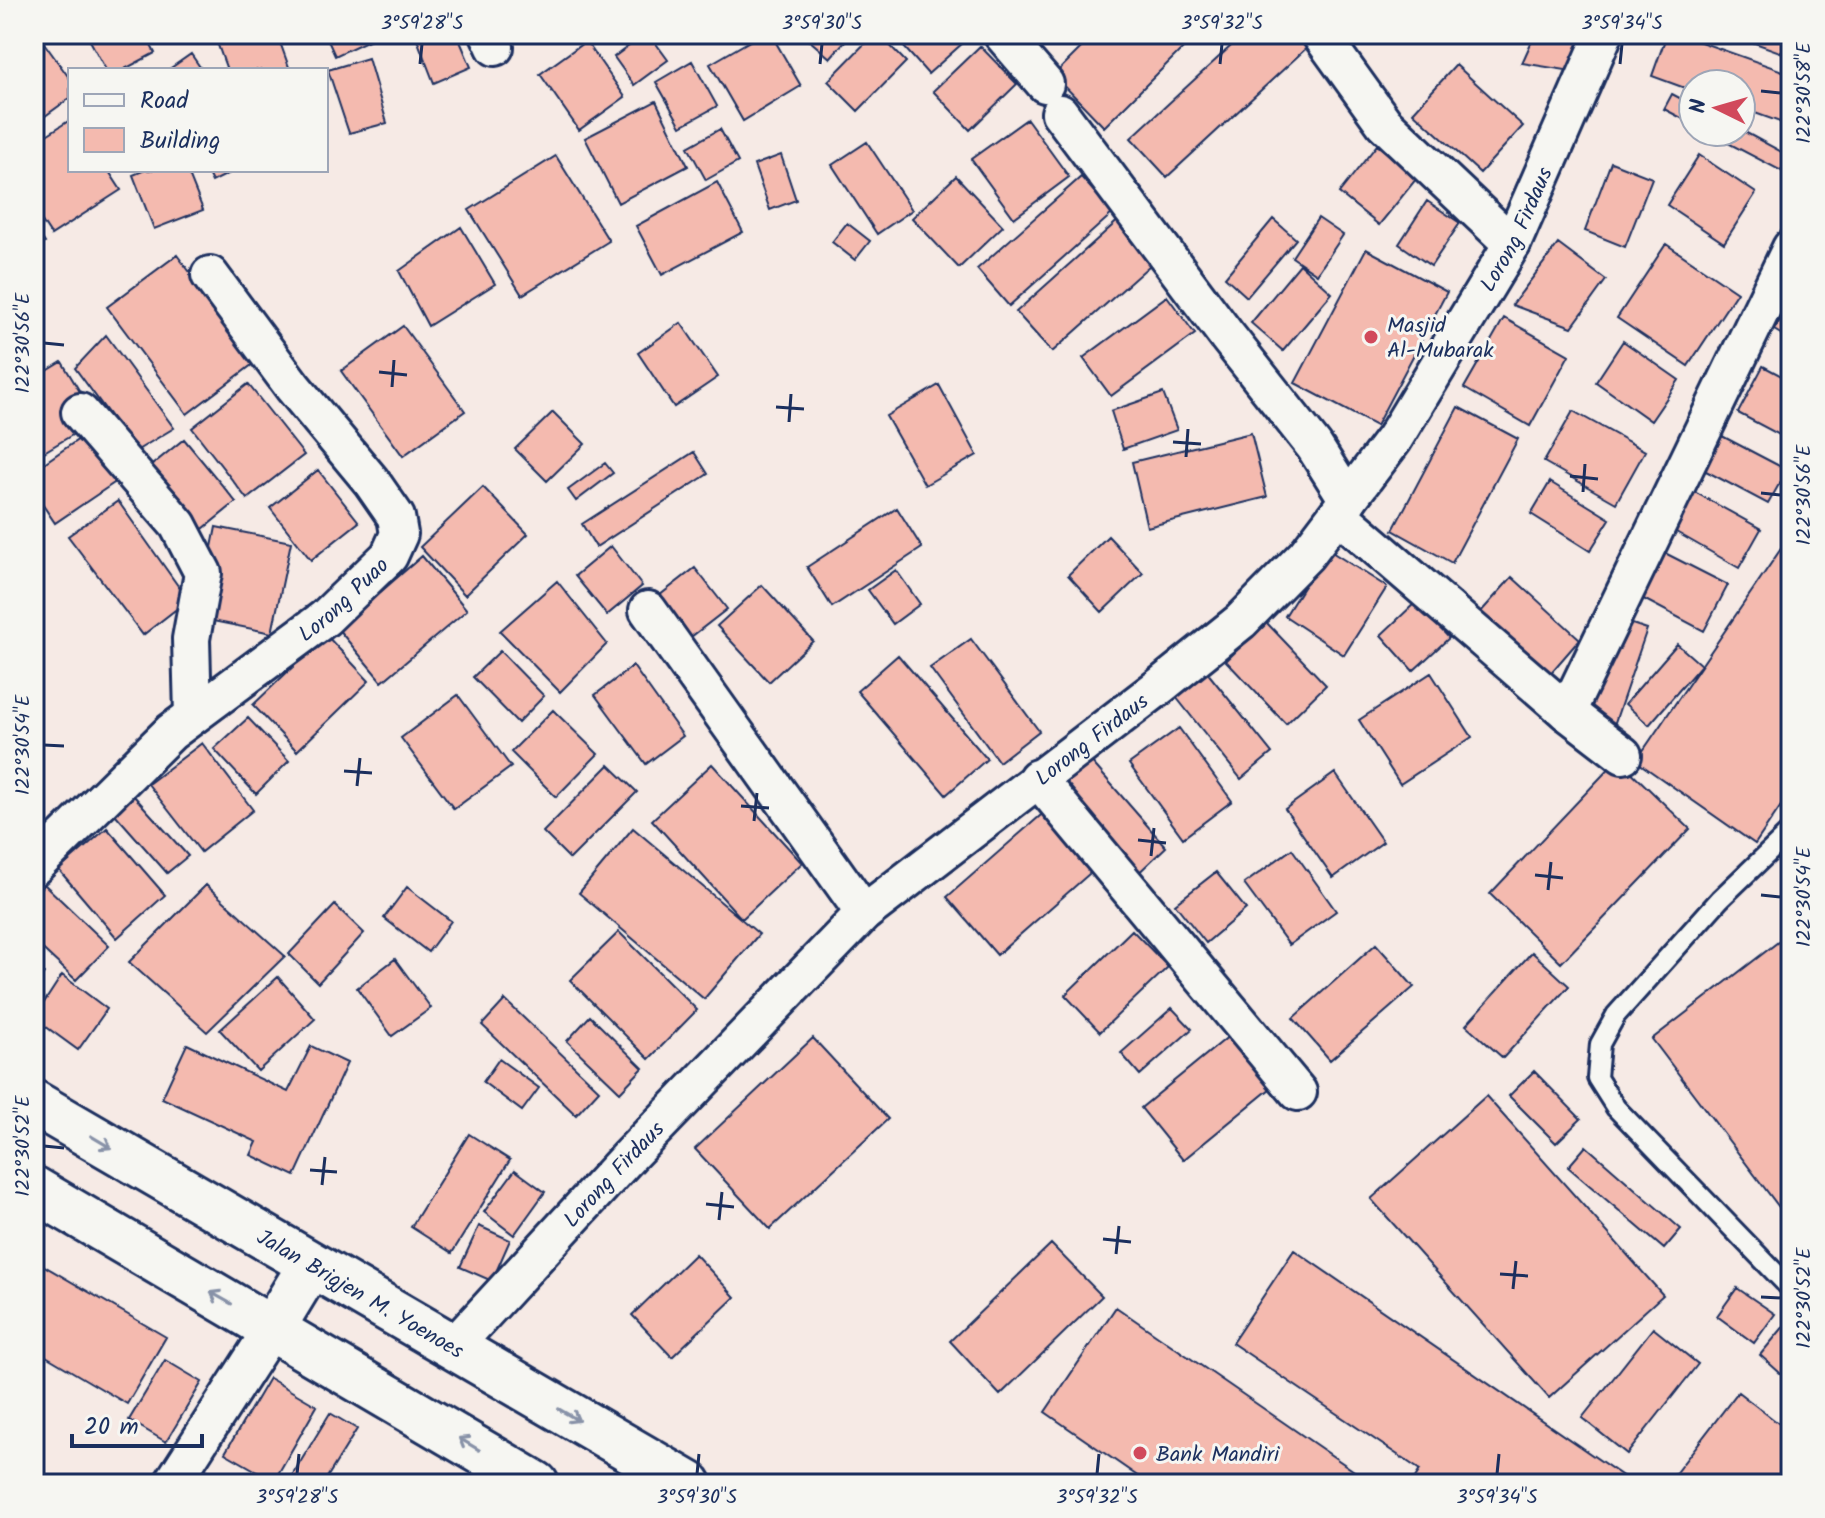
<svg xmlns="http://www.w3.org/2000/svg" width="1825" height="1518" viewBox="0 0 1825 1518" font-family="Kalam,sans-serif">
	<rect width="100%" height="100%" fill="#f6eae5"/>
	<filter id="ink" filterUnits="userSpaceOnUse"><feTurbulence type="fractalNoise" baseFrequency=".0125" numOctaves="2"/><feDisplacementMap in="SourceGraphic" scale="16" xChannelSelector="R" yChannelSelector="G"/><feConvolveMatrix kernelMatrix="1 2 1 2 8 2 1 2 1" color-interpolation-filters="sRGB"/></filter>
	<g filter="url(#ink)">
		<path fill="#f4baaf" stroke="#1b2f5e" stroke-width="2" d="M145 34 155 53 123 70H106L87 35Z
			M214 34H277L290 70H227Z
			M325 34H369L371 39 335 56Z
			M415 34H457L471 67 434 83Z
			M645 34H649L668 60 634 85 614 57Z
			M762 34H771L801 86 743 121 710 64Z
			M802 34H838L846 40 830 58Z
			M874 34H879L906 62 858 111 828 81Z
			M898 34H973L928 74 895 37Z
			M1095 34H1197L1104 127 1054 75Z
			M1244 34H1305L1313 42 1167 177 1131 138Z
			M1535 34H1602L1584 73 1522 63Z
			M1667 34H1678L1791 74V126L1741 108V84H1693V91L1652 76Z
			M1730 34H1791V56Z
			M39 36 70 79V98L34 124V39Z
			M586 41 625 97 579 130 540 74Z
			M980 46 1017 84 970 130 933 91Z
			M191 54 202 70H168Z
			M368 58 387 123 349 133 328 70Z
			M692 61 717 106 681 126 656 82Z
			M1456 65 1523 126 1480 173 1413 112Z
			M1672 94 1693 105V124L1664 109Z
			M656 101 688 166 618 203 585 138Z
			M1027 119 1069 177 1014 218 971 159Z
			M70 120V170H108L121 190 51 235 34 209V143Z
			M720 129 738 162 706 180 688 147Z
			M1741 130 1791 157V176L1707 132Z
			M867 142 912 210 877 234 832 165Z
			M1377 145 1417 178 1379 225 1339 193Z
			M781 155 796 200 770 210 754 165Z
			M1699 155 1756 193 1724 243 1667 205Z
			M556 156 609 241 522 295 469 210Z
			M1611 162 1652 178 1625 247 1585 231Z
			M145 170H187L203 210 154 229 133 175Z
			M206 170H236L212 182Z
			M956 176 1003 226 959 268 912 218Z
			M1081 177 1113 213 1009 306 977 269Z
			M717 182 743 232 662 275 636 226Z
			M1427 201 1460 223 1431 266 1399 244Z
			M1122 217 1158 258 1052 352 1016 312Z
			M1318 218 1343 235 1317 274 1292 257Z
			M1273 219 1296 239 1247 297 1225 277Z
			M847 223 870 241 855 260 832 242Z
			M34 226 45 243 34 250Z
			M461 227 495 284 428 326 399 271Z
			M1558 244 1606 280 1572 327 1512 305Z
			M1666 244 1737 292 1688 366 1617 318Z
			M1366 249 1447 292 1376 426 1295 383Z
			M177 255 257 361 187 414 107 307Z
			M1300 264 1332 293 1283 351 1251 323Z
			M1167 296 1195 334 1111 396 1083 358Z
			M1791 303V340L1774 330Z
			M1504 318 1569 355 1530 426 1464 388Z
			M681 323 718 377 674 407 638 353Z
			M403 326 465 411 403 456 341 371Z
			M106 335 174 428 136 451 75 368Z
			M1623 341 1679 380 1651 421 1596 382Z
			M62 362 97 420 34 458V379Z
			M1763 366 1791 381V441L1738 413Z
			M248 384 304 455 247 499 192 428Z
			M939 385 977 455 925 485 886 416Z
			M1163 393 1177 430 1123 449 1111 411Z
			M1458 407 1518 439 1452 563 1393 530Z
			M1573 411 1645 451 1616 503 1544 462Z
			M553 412 585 444 547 481 515 449Z
			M95 428 123 477 55 523 34 492V470Z
			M1251 433 1267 497 1147 527 1132 462Z
			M1722 436 1787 470 1768 504 1704 470Z
			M184 439 236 502 193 537 141 474Z
			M694 452 708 474 596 547 582 524Z
			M605 463 613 473 576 501 568 490Z
			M318 470 359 522 311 560 270 508Z
			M1550 482 1610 519 1590 551 1531 514Z
			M483 487 528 534 465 595 420 547Z
			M1691 490 1761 529 1739 568 1669 528Z
			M118 501 188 600 143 635 68 536Z
			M897 508 922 548 832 607 807 567Z
			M216 527 291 542 272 633 198 618Z
			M1791 534V791L1755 844 1636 761Z
			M1108 536 1143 573 1102 612 1068 575Z
			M611 546 642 586 607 615 575 576Z
			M1327 549 1387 587 1344 655 1285 616Z
			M1659 550 1728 585 1704 631 1636 595Z
			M422 556 467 610 382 682 338 629Z
			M695 568 727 609 687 640 655 599Z
			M896 570 920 604 893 624 868 590Z
			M1512 577 1580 639 1548 676 1479 614Z
			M557 581 607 644 560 692 500 631Z
			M762 585 813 641 769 682 717 626Z
			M1416 602 1449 638 1413 671 1381 635Z
			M1620 620 1647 629 1612 731 1585 721Z
			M1266 622 1326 685 1286 724 1226 661Z
			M326 635 369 681 297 751 253 705Z
			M971 639 1039 731 999 762 930 668Z
			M1677 644 1701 665 1649 725 1625 704Z
			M500 651 544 696 518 723 473 677Z
			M898 655 987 759 946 795 857 691Z
			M633 666 683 736 646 764 595 695Z
			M1207 672 1272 753 1241 779 1176 697Z
			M1431 673 1472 737 1400 784 1359 720Z
			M458 695 511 767 454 809 401 738Z
			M553 710 598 754 556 797 511 752Z
			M248 718 289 761 256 794 214 749Z
			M1179 728 1232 801 1183 838 1129 764Z
			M202 743 253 810 201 852 148 784Z
			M1618 759 1690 829 1561 963 1490 894Z
			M1091 761 1166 847 1131 880 1055 793Z
			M712 764 802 863 742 919 652 820Z
			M609 765 637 792 570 859 543 832Z
			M1335 773 1383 842 1333 878 1285 809Z
			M134 796 188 856 167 873 115 814Z
			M1048 809 1097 867 997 955 947 897Z
			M107 828 165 895 117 938 59 870Z
			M633 828 759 934 704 999 579 893Z
			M1292 849 1336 911 1289 945 1244 884Z
			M1216 872 1246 909 1206 943 1175 904Z
			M44 884 109 946 76 980 34 941V895Z
			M206 885 285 956 207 1032 129 962Z
			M407 887 451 921 428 952 384 918Z
			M335 905 364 933 318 983 289 954Z
			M1132 930 1168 967 1100 1032 1065 995Z
			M619 932 697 1010 649 1059 570 980Z
			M1791 932V1223L1652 1039Z
			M1376 944 1414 987 1330 1060 1293 1018Z
			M1532 952 1569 986 1503 1058 1466 1025Z
			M395 959 431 1008 392 1036 357 988Z
			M34 967 44 974 34 987Z
			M62 975 107 1009 78 1050 34 1018Z
			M278 977 315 1019 258 1071 220 1030Z
			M505 1000 599 1090 576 1115 482 1025Z
			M1172 1008 1192 1029 1140 1075 1121 1053Z
			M590 1016 643 1068 620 1092 567 1041Z
			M1229 1036 1271 1088 1183 1160 1141 1108Z
			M813 1038 888 1119 770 1229 695 1149Z
			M187 1044 288 1092 311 1046 347 1063 295 1176 251 1155 257 1142 162 1098Z
			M499 1059 539 1088 522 1111 483 1082Z
			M1534 1071 1581 1119 1556 1143 1509 1096Z
			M1486 1096 1663 1295 1549 1398 1371 1199Z
			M469 1134 510 1160 452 1253 411 1227Z
			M1586 1146 1681 1229 1664 1249 1568 1167Z
			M515 1170 545 1192 514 1235 484 1212Z
			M479 1226 510 1240 492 1281 460 1267Z
			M1051 1244 1102 1296 1000 1395 950 1341Z
			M1294 1250 1624 1477 1619 1484H1411L1420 1470 1232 1343Z
			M695 1254 735 1297 672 1357 632 1315Z
			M34 1260 166 1337 127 1404 34 1349Z
			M1737 1288 1775 1314 1754 1343 1717 1316Z
			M1116 1307 1373 1484H1149L1045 1412Z
			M1791 1318V1383L1760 1355Z
			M1653 1328 1698 1364 1627 1454 1582 1418Z
			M165 1360 202 1382 166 1442 129 1420Z
			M269 1378 317 1406 274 1481 225 1453Z
			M1738 1392 1791 1433V1484H1678L1671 1479Z
			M330 1413 357 1429 323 1484H287Z
			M200 1465 228 1484H188Z
			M34 1471 64 1482 63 1484H34Z"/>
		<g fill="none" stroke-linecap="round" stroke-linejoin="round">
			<defs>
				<path id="lane" d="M1791 831 1720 899 1616 1015 1600 1044 1597 1078 1616 1108 1791 1289"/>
				<g id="street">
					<path d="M489 34 495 47"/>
					<path d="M1002 34 1045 84"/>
					<path d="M1320 34 1384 123 1512 244"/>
					<path d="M1060 113 1227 336 1314 446 1348 500"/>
					<path d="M80 412 178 525 203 573 191 639 193 715"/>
					<path d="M1338 514 1567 712 1623 755"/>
					<path d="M648 610 864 913"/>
					<path d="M1567 712 1791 248"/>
					<path d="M1037 778 1298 1092"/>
					<path id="s1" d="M34 867 171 732 325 618 389 556 399 534 396 517 371 481 293 387 210 275"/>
					<path id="s2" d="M453 1347 629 1156 864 913 1160 686 1241 621 1306 555 1394 439 1512 244 1604 34"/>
					<path d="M172 1484 273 1327"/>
				</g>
				<g id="secondary">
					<path id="s3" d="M34 1103 689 1484"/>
					<path d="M34 1189 536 1484"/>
					<path d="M273 1327 310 1266"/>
				</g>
			</defs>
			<use href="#lane" stroke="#1b2f5e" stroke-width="24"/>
			<use href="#street" stroke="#1b2f5e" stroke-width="42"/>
			<use href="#secondary" stroke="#1b2f5e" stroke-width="50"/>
			<use href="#lane" stroke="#f6f6f2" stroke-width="18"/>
			<use href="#street" stroke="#f6f6f2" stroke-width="36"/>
			<use href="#secondary" stroke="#f6f6f2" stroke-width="44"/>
		</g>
		<defs><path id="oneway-shaft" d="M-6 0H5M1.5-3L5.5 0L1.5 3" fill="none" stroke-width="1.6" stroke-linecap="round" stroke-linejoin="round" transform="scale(2)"/></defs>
		<g stroke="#8892a8">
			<use href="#oneway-shaft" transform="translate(101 1142) rotate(31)"/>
			<use href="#oneway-shaft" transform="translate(221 1298) rotate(-151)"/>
			<use href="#oneway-shaft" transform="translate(569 1415) rotate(30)"/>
			<use href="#oneway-shaft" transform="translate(469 1444) rotate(-149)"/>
		</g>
	</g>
	<path fill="none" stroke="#1b2f5e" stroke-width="3" d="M420 64 422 44M820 64 822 44M1220 64 1222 44M1620 64 1622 44M1761 91 1781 93M44 343 64 345M379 372 407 375M392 387 394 360M776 407 804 409M789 422 791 394M1173 442 1201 444M1186 457 1188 429M1570 476 1598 479M1583 492 1585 464M1761 493 1781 495M44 745 64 746M344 771 372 773M357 786 360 758M741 806 769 808M754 821 757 793M1138 840 1166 843M1151 856 1154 828M1535 875 1563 878M1548 890 1551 862M1761 895 1781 897M44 1146 64 1148M310 1170 337 1172M322 1185 325 1157M706 1204 734 1207M719 1220 722 1192M1103 1239 1131 1242M1116 1254 1119 1226M1500 1274 1528 1276M1513 1289 1516 1261M1761 1297 1781 1298M297 1474 299 1454M697 1474 699 1454M1097 1474 1099 1454M1497 1474 1499 1454"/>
	<g fill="#d1495b" stroke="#f6f6f2" stroke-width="3">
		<circle cx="1371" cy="337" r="8"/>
		<circle cx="1140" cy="1453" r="8"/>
	</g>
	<g text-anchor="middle" stroke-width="6" stroke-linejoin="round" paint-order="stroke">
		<g font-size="22" fill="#1b2f5e" stroke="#f6f6f2">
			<text dy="8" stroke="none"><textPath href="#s2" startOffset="1556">Lorong Firdaus</textPath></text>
			<text dy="8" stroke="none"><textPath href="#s1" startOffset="410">Lorong Puao</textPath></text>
			<text dy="8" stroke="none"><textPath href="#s2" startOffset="884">Lorong Firdaus</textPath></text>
			<text dy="8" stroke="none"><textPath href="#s2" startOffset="236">Lorong Firdaus</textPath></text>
			<text dy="8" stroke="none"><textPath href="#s3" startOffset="378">Jalan Brigjen M. Yoenoes</textPath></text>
		</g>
		<g font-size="22" fill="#1b2f5e" stroke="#f6f6f2" text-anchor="start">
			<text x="1387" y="332">Masjid<tspan x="1387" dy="25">Al-Mubarak</tspan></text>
			<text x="1156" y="1461">Bank Mandiri</text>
		</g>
	</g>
	<rect width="1825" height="1518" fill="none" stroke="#f6f6f2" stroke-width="88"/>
	<rect x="68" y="68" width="260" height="104" fill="#f6f6f2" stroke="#9ea6b7" stroke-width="2"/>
	<rect x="84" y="94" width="40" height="12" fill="#f6f6f2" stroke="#9ea6b7" stroke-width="2"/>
	<text x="140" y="108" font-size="24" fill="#1b2f5e">Road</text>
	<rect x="84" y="128" width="40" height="24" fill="#f4baaf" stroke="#9ea6b7" stroke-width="2"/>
	<text x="140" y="148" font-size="24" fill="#1b2f5e">Building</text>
	<g transform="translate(1717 108) rotate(275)"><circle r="38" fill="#f6f6f2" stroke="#9ea6b7" stroke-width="2"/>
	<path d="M0-6L14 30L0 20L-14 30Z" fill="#d1495b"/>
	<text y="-12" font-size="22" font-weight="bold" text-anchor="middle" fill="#1b2f5e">N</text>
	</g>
	<path d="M72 1434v12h130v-12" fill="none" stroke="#1b2f5e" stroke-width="4"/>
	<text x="84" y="1434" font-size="24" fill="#1b2f5e" stroke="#f6f6f2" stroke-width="6" paint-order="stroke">20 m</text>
	<rect x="44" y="44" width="1737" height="1430" fill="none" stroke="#1b2f5e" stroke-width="3"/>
	<g font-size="20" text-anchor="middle" fill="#1b2f5e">
		<text x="422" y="29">3°59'28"S</text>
		<text x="822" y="29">3°59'30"S</text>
		<text x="1222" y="29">3°59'32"S</text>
		<text x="1622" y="29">3°59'34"S</text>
		<text transform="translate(1803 93) rotate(-90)" y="7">122°30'58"E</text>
		<text transform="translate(22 343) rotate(-90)" y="7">122°30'56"E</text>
		<text transform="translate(1803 495) rotate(-90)" y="7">122°30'56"E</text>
		<text transform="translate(22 745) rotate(-90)" y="7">122°30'54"E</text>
		<text transform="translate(1803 897) rotate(-90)" y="7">122°30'54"E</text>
		<text transform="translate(22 1146) rotate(-90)" y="7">122°30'52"E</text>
		<text transform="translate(1803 1298) rotate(-90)" y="7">122°30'52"E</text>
		<text x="297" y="1503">3°59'28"S</text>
		<text x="697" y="1503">3°59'30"S</text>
		<text x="1097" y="1503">3°59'32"S</text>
		<text x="1497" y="1503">3°59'34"S</text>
	</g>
</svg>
